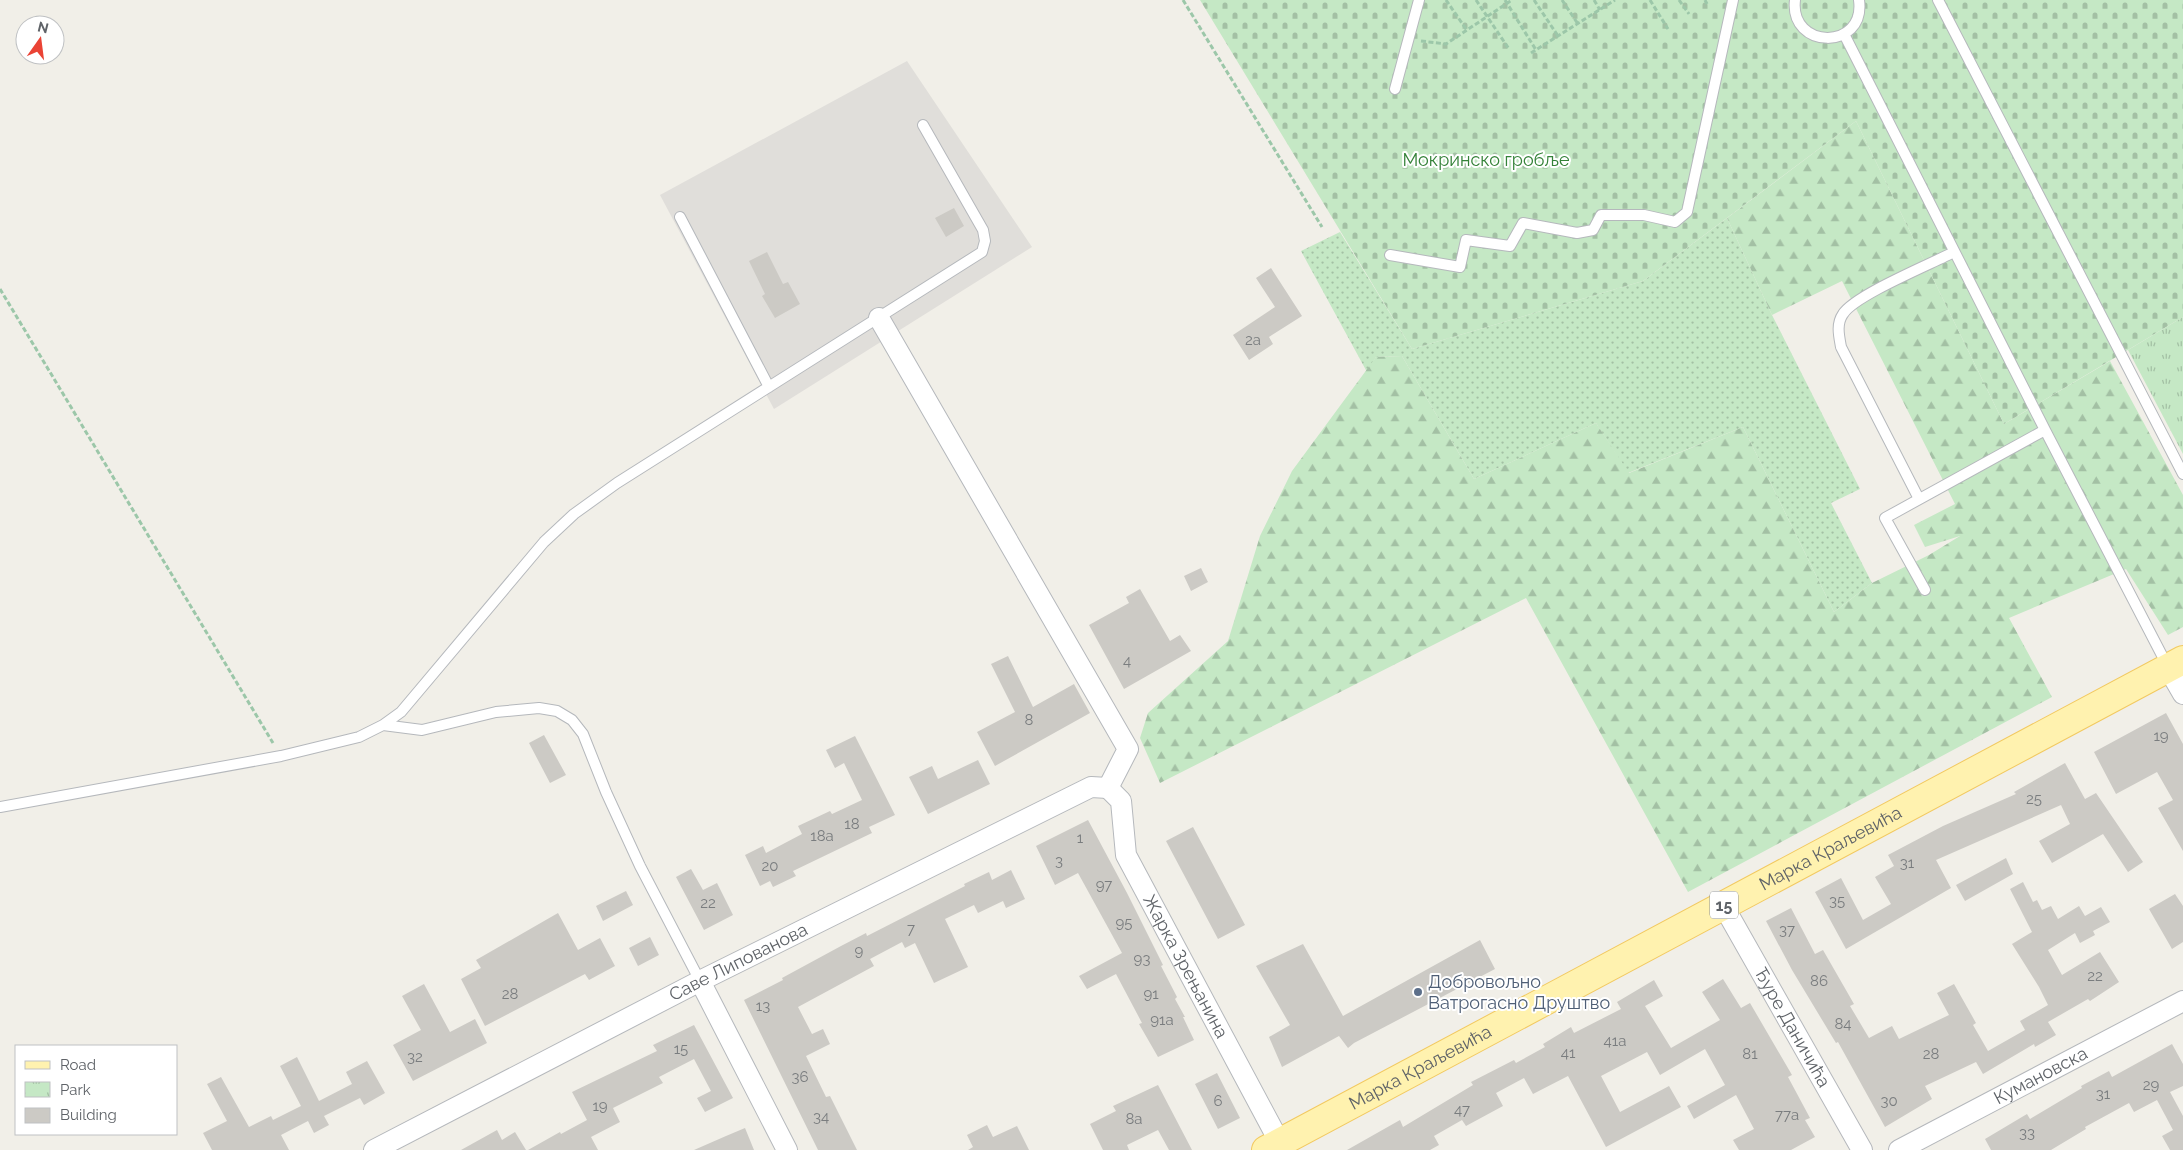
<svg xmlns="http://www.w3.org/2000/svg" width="2183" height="1150" viewBox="0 0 2183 1150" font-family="Raleway,sans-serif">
	<defs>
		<pattern id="grass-dots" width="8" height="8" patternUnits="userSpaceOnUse" patternTransform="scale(1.25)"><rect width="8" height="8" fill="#c5e8c5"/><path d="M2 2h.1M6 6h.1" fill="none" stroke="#a3c0a4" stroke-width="1.8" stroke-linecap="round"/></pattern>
		<pattern id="forest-firs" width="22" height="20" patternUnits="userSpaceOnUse" patternTransform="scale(1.25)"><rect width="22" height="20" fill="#c5e8c5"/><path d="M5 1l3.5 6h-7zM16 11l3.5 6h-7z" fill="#a3c0a4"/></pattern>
		<pattern id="cemetery-stones" width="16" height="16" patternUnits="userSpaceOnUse" patternTransform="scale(1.25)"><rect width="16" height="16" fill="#c5e8c5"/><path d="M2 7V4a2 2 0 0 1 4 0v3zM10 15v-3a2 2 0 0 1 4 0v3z" fill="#a3c0a4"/></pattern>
		<pattern id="park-tufts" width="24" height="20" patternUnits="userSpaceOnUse" patternTransform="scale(1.25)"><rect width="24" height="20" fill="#c5e8c5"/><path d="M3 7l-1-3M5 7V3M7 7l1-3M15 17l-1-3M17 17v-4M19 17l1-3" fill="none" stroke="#a3c0a4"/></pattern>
	</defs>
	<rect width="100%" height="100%" fill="#f1efe8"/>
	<path fill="#e0deda" d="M907 61 1032 247 774 409 660 195Z"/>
	<path fill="url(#grass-dots)" d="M1727 218 1772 315 1860 489 1831 503 1872 583 1834 612 1743 427 1628 473 1596 423 1474 479 1402 356 1376 357 1367 372 1301 251 1340 232 1412 349 1643 281Z"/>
	<path fill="url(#forest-firs)" d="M1856 121 2004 424 2110 361 2183 495V627L2168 635 2126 569 2009 618 2052 697 1688 892 1526 598 1160 783 1140 738 1148 713 1228 641 1260 536 1292 471 1376 357 1402 356 1474 479 1596 423 1629 473 1743 427 1834 612 1872 583 1929 555 1960 536 1925 547 1914 525 1955 504 1842 281 1772 315 1727 218Z"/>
	<path fill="url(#cemetery-stones)" d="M1200 0H2183V317L2004 424 1856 121 1643 281 1412 349Z"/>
	<path fill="url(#park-tufts)" d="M2183 317V454L2128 350Z"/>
	<path fill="#cccac5" d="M954 208 964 226 946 237 935 218Z
		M767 252 783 284 788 282 800 304 775 318 762 296 765 294 749 261Z
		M1271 268 1302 316 1269 337 1273 344 1249 360 1233 335 1275 307 1256 278Z
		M1201 568 1208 582 1191 591 1184 576Z
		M1140 589 1170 641 1180 635 1191 651 1124 689 1089 625 1129 603 1126 597Z
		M1008 656 1033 707 1074 684 1090 713 995 766 977 732 1015 712 991 664Z
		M2166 713 2183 744V851L2158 808 2173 800 2157 772 2116 794 2094 752Z
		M544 735 566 775 550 783 529 743Z
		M855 736 895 815 869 827 872 833 793 871 796 876 773 887 770 881 760 886 745 855 763 846 766 853 802 834 798 826 830 811 832 814 862 800 844 763 835 768 826 750Z
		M978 760 990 784 928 814 909 777 932 766 938 779Z
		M2065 763 2085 799 2096 793 2143 862 2128 872 2103 834 2052 863 2039 841 2070 824 2061 805 1936 860 1951 888 1846 949 1815 892 1841 878 1863 920 1891 904 1875 877 1894 866 1888 855 1943 826 2016 794 2014 792Z
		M1088 820 1127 893 1163 965 1161 966 1177 997 1175 999 1185 1017H1183L1194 1040 1158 1057 1139 1024 1142 1023 1116 974 1087 989 1079 976 1122 953 1078 873 1055 885 1036 846Z
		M1193 827 1245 925 1218 939 1166 841Z
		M2006 858 2013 874 1965 901 1956 885Z
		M691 869 703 890 717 883 733 915 704 930 676 877Z
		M1011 870 1025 899 1006 908 1003 901 978 913 974 905 945 919 968 967 934 983 915 943 905 948 902 942 870 959 874 966 798 1007 812 1034 823 1029 830 1044 806 1056 826 1097 830 1096 857 1150H818L744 1000 783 980 782 978 841 946 866 933 867 936 965 886 964 884 989 872 992 880Z
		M2023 882 2033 902 2037 900 2042 910 2051 906 2058 919 2079 906 2085 916 2101 907 2110 922 2093 931 2095 935 2080 943 2075 933 2048 950 2062 975 2100 952 2119 982 2090 1001 2088 999 2048 1022 2056 1035 2035 1047 2034 1044 1983 1074 1976 1062 1925 1086 1932 1099 1885 1127 1838 1042 1836 1043 1792 970 1766 921 1791 908 1815 954 1823 950 1854 1004 1850 1006 1869 1038 1892 1026 1899 1039 1949 1015 1937 993 1954 984 1976 1023 1973 1025 1988 1051 2025 1030 2020 1021 2048 1005 2039 987 2012 944 2032 932 2010 889Z
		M626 891 633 905 603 921 596 906Z
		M2175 894 2183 906V942L2172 949 2149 909Z
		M558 913 578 950 600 938 615 966 589 980 585 974 485 1026 461 979 481 968 476 960Z
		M650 937 659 955 638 966 629 948Z
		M1480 940 1495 969 1354 1043 1348 1048 1339 1036 1282 1067 1269 1037 1290 1025 1256 966 1303 944 1343 1016Z
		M1723 979 1741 1008 1750 1003 1792 1075 1788 1077 1810 1118 1805 1120 1815 1137 1791 1150H1739L1733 1140 1754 1129 1736 1095 1694 1119 1687 1106 1725 1085 1705 1049 1660 1075 1647 1052 1601 1076 1620 1112 1669 1086 1681 1107 1606 1147 1568 1076 1533 1094 1524 1078 1496 1093 1503 1106 1466 1126 1462 1120 1434 1136 1439 1145 1430 1150H1347L1400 1120 1403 1127 1473 1085 1471 1082 1514 1060 1516 1063 1545 1047 1543 1044 1571 1027 1574 1033 1621 1009 1617 1002 1654 980 1663 996 1645 1006 1671 1048 1720 1020 1702 992Z
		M424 984 450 1032 475 1019 487 1043 413 1081 393 1045 421 1030 402 996Z
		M694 1025 733 1098 705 1112 697 1098 711 1091 694 1059 659 1077 663 1083 613 1108 620 1122 591 1137 598 1150H528L560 1132 561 1134 587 1120 572 1092 657 1051 653 1045Z
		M2172 1044 2183 1064V1086L2170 1092 2183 1116V1150H2170L2162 1136 2173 1130 2157 1100 2134 1112 2129 1103 2085 1127 2086 1129 2051 1150H1991L1985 1139 2027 1114 2030 1119 2082 1088 2081 1086 2109 1071 2112 1077Z
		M297 1057 319 1101 352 1084 346 1072 367 1061 385 1093 364 1105 360 1098 324 1116 329 1125 314 1133 308 1121 281 1135 289 1150H212L203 1133 227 1121 207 1084 221 1077 249 1127 271 1116 273 1120 301 1106 280 1066Z
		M1217 1073 1240 1118 1218 1129 1195 1084Z
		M1158 1085 1192 1150H1169L1158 1130 1127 1145 1129 1150H1103L1090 1124 1116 1111 1113 1106Z
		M987 1125 993 1137 1017 1126 1029 1150H968L973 1147 967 1135Z
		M745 1128 754 1150H694L726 1136Z
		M497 1130 502 1140 515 1132 526 1150H461Z"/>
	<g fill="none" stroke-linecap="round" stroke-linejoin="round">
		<defs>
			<path id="service" d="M1795 0C1789 50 1866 51 1859 0
				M1938 0 2183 474
				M1844 34 2045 430 2168 667
				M1395 89 1419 0
				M680 217 769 387
				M1390 255 1460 267 1466 240 1510 246 1523 223 1577 233 1593 230 1601 215H1644L1675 222 1687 212 1733 0
				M1919 499 1841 347C1839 336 1836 324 1843 314 1855 295 1931 264 1954 252
				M1925 590 1885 518 2045 430
				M383 725 422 730 496 712 539 708 557 711 572 720 583 734 606 792 640 866 700 981
				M0 807 281 756 359 737 383 725 401 712 544 542 574 514 617 483 982 252 985 241 983 230 923 125"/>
			<g id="minor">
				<path d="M879 318 1128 749 1108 788"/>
				<path d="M2168 668 2183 694"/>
				<path id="s1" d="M1108 788 1121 801 1126 855 1280 1143"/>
				<path id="s2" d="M1723 905 1862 1150"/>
				<path d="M700 981 787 1150"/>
				<path id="s3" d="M374 1150 700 981 1091 787 1108 788"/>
				<path id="s4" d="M1899 1150 2183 1001"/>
			</g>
			<g id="primary">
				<path id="s5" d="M1266 1150 2183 660"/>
			</g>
		</defs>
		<use href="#service" stroke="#b5b8bc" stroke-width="12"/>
		<use href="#minor" stroke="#b5b8bc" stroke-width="22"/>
		<use href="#primary" stroke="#f2c960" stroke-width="30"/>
		<path stroke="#9cc7a9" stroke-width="3" stroke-dasharray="5 2.5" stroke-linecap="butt" d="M1183 0 1322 227
			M1446 0 1466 29
			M1476 0 1509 49
			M1505 0 1536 50
			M1534 0 1558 36
			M1562 0 1578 24
			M1594 0 1600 10
			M1650 0 1668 29
			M1679 0 1689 14
			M1705 0 1707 4
			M1421 41 1446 44 1512 0
			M1531 53 1615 0
			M0 289 273 743"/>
		<use href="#service" stroke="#fff" stroke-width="10"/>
		<use href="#minor" stroke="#fff" stroke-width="20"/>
		<use href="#primary" stroke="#fff2af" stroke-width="28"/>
	</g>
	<circle fill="#5c6f8a" stroke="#fff" stroke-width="2" cx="1418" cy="992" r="5"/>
	<g text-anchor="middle" stroke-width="4" stroke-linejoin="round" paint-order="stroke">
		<g font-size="15" fill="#7a7d7f">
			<text x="1253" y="345">2a</text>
			<text x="1127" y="666">4</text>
			<text x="1029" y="725">8</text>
			<text x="2161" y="741">19</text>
			<text x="2034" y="804">25</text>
			<text x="852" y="829">18</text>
			<text x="822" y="841">18a</text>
			<text x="1080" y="843">1</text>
			<text x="1059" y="866">3</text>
			<text x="1907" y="868">31</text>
			<text x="770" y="871">20</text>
			<text x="1104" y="890">97</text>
			<text x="1837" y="906">35</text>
			<text x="708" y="908">22</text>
			<text x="1124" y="928">95</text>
			<text x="911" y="934">7</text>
			<text x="1787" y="935">37</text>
			<text x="859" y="956">9</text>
			<text x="1142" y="964">93</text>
			<text x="2095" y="981">22</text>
			<text x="1819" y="986">86</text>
			<text x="510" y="999">28</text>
			<text x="1151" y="999">91</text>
			<text x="763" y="1011">13</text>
			<text x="1162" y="1025">91a</text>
			<text x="1843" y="1029">84</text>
			<text x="1615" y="1046">41a</text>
			<text x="681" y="1054">15</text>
			<text x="1568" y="1058">41</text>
			<text x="1750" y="1059">81</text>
			<text x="1931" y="1059">28</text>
			<text x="415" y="1062">32</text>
			<text x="800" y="1082">36</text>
			<text x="2151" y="1090">29</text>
			<text x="2103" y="1099">31</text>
			<text x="1218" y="1106">6</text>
			<text x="1889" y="1106">30</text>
			<text x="600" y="1111">19</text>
			<text x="1462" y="1115">47</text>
			<text x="1787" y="1120">77a</text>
			<text x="821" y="1122">34</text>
			<text x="1134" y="1124">8a</text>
			<text x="2027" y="1138">33</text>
		</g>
		<rect fill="#fff" stroke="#8f9295" stroke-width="1" x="1710" y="891.5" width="28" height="27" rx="4"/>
		<g font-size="16" font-weight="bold" fill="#5f6368">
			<text x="1724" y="911">15</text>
		</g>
		<g font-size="18" fill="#348238" stroke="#fff">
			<text x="1486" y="166">Мокринско гробље</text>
		</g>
		<g font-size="18" fill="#5f6368" stroke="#fff">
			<text dy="6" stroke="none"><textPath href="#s5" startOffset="640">Марка Краљевића</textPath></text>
			<text dy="6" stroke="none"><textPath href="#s3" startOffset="410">Саве Липованова</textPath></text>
			<text dy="6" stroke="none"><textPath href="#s1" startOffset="199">Жарка Зрењанина</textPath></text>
			<text dy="6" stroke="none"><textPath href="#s2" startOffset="141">Ђуре Даничића</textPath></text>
			<text dy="6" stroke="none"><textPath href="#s5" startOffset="175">Марка Краљевића</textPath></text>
			<text dy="6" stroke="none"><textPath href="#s4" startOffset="160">Кумановска</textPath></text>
		</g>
		<g font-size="18" fill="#4e5e75" stroke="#fff" text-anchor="start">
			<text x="1428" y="988">Добровољно<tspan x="1428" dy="21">Ватрогасно Друштво</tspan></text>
		</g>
	</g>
	<rect x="15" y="1045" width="162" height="90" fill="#ffffff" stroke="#bfc1c3"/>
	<rect x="25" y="1061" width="25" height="8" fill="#fff2af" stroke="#bfc1c3"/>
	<text x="60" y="1070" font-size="15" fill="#5f6368">Road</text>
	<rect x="25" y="1082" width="25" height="15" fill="url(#park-tufts)" stroke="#bfc1c3"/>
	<text x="60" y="1095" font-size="15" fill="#5f6368">Park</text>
	<rect x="25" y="1108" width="25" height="15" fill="#cccac5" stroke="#bfc1c3"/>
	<text x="60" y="1120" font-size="15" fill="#5f6368">Building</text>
	<g transform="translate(40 40) rotate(14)"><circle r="24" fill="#ffffff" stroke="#bfc1c3"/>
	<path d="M0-4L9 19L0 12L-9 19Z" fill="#ea4335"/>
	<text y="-8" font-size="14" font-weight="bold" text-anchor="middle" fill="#5f6368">N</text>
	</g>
</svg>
